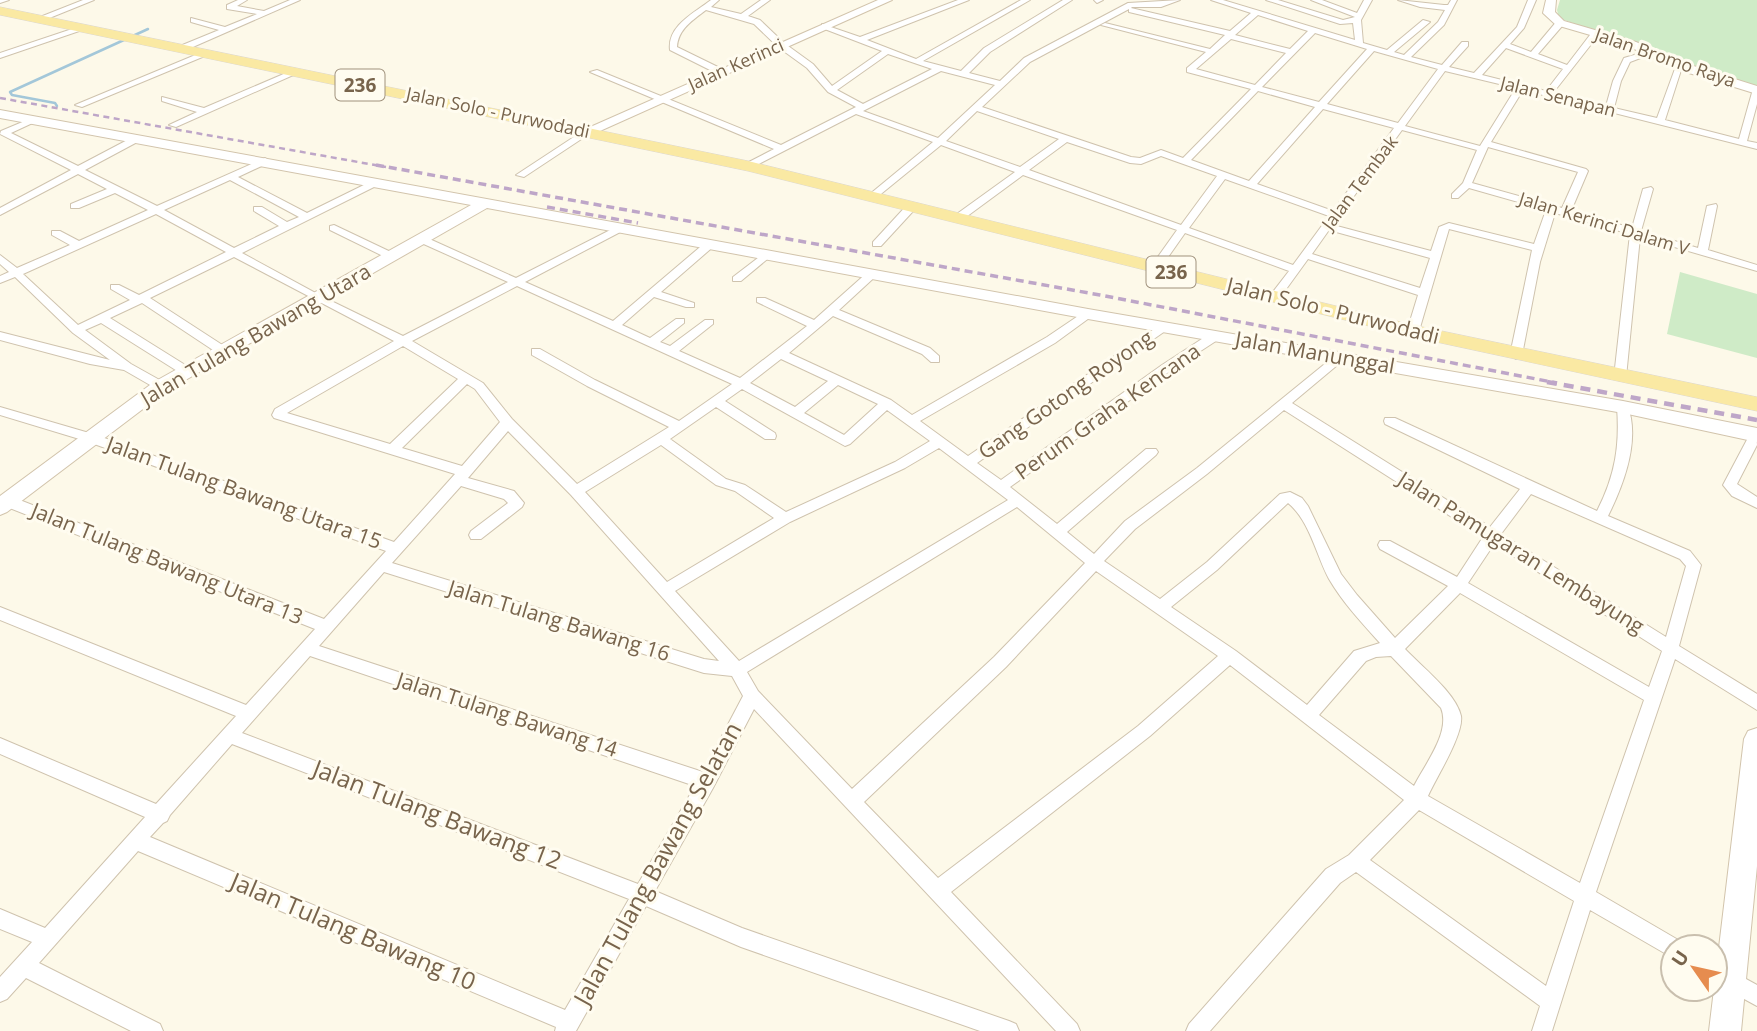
<svg xmlns="http://www.w3.org/2000/svg" width="1757" height="1031" viewBox="0 0 1757 1031" font-family="'Open Sans',sans-serif">
	<rect width="100%" height="100%" fill="#fdf9e9"/>
	<path fill="#cfebc7" d="M1560 0H1757V86L1718 76 1559 18 1557 10Z
		M1680 272 1757 294V358L1667 334Z"/>
	<g fill="none" stroke-linecap="round" stroke-linejoin="round">
		<path stroke="#a3c7d9" stroke-width="2.5" d="M57 106 55 103 12 95 10 92 148 29"/>
		<defs>
			<path id="street" d="M0 0H9L0 3Z
				M83 0H94L42 21 35 19Z
				M238 0H247L237 6 264 11 290 0H300L186 50H180V46L219 30 191 22V18L225 27 257 14 227 9V5Z
				M711 0H719L711 7 741 14 761 0H770L748 16 760 20 784 43 813 64 832 86 882 51 822 28V24L860 37 958 0H969L867 40 916 59 1021 0H1030L923 61 961 71 984 48 1063 0H1072L990 52 969 73 1000 81 1024 58 1128 3 1180 0 1161 7H1132L1131 8 1230 31 1251 13 1211 0H1223L1355 40 1353 23 1340 24 1266 0H1278L1343 20 1355 17 1311 0H1322L1357 13 1364 0H1372L1361 20 1363 43 1387 50 1423 20 1430 22 1394 52 1404 55 1438 22 1445 10 1420 7 1398 0 1444 5H1448L1451 0H1457L1444 25 1411 57 1442 65 1462 42H1468V46L1449 67 1474 73 1517 27 1528 0H1536L1524 28 1510 44 1531 52 1557 21H1563V25L1538 54 1567 65 1593 31 1600 33 1553 93 1606 106 1613 81 1624 58 1651 50V54L1630 62 1621 81 1614 108 1657 118 1676 66 1683 64 1665 120 1739 139 1753 89 1757 86V104L1747 141 1757 143V149L1523 90 1491 142 1586 169 1588 171 1571 211 1632 228 1643 189 1651 187 1653 189 1641 231 1698 248 1707 206 1716 204 1717 206 1708 250 1757 265V271L1640 237 1626 377 1620 381 1614 377 1630 234 1555 213 1540 262 1522 355 1516 359 1510 355 1532 250 1449 229 1419 331 1413 335 1407 331 1418 295 1308 259 1279 299 1275 300 1269 297 1289 271 1185 233 1159 270H1151L1150 268 1177 230 1023 175 962 220H954V216L1015 172 941 145 876 198H870V194L933 142 856 114 751 168H745V164L774 149 590 72 597 70 781 145 856 107 828 92 807 68 778 47 754 24 706 10C693 20 678 29 677 47L724 70V74H718L670 50C667 26 694 13 711 0ZM1129 9V12L1225 35 1210 49 1105 23 1101 25 1206 52 1187 68V72L1251 89 1183 158 1161 150 1140 158 1131 157 982 107 1030 62ZM1258 15 1308 31 1290 49 1235 35ZM1315 33 1367 49 1319 102 1262 87ZM1231 39 1286 53 1255 85 1196 69ZM1506 48 1563 69 1546 91 1482 75ZM1374 51 1438 69 1398 123 1327 104ZM888 54 932 69 863 104 837 90ZM941 71 995 85 938 138 863 111ZM1445 71 1516 88 1480 146 1405 126ZM1258 91 1315 107 1249 181 1191 160ZM1323 109 1394 128 1333 211 1257 184ZM977 111 1059 139 1020 167 946 141ZM1402 130 1477 150 1463 183 1452 194V198H1458L1469 188 1546 210 1534 244 1449 223 1439 227 1431 251 1333 225ZM1067 142 1130 163 1141 164 1161 156 1217 176 1181 225 1029 170ZM1488 147 1578 172 1562 208 1472 183ZM1225 179 1329 216 1293 265 1189 228ZM1329 230 1430 258 1420 288 1312 254Z
				M1094 0H1103L1097 3Z
				M81 26 88 28 0 58V53Z
				M205 51 212 53 82 107 75 105Z
				M293 70 300 72 176 127 169 125 197 112 162 101V97L204 108Z
				M32 118 39 120 11 133 78 166 135 136H141V140L85 170 157 206 265 158 270 161 268 163 238 177 307 213 374 180H380V184L242 253 321 296 403 336 508 282 417 241V237H425L516 278 622 224 627 227 626 229 525 282 613 321 706 242H714V246L661 292 694 303V307H686L654 297 622 325 650 338 676 319H684V323L660 342 670 346 705 320H713V324L679 351 740 378 807 326 757 302V298H765L814 320 869 271H877V275L839 310 930 348 939 356V362H931L922 354 833 316 789 353 891 400 912 415 1047 337 1084 312H1092V316L1055 343 920 421 968 456 1160 325H1168V329L977 463 1001 480 1162 365 1211 333H1219V339L1170 371 1010 487 1057 524 1146 449H1156L1158 452 1156 455 1067 532 1094 554 1125 521 1197 468 1337 354 1341 353 1347 357 1292 403 1490 527 1520 489 1385 424 1384 421 1385 418H1395L1597 511C1615 476 1620 446 1617 407L1623 403 1627 404C1641 439 1624 484 1608 516L1690 551 1701 565 1679 646 1757 694V710L1675 659 1596 892 1680 941 1682 947H1673V958L1590 910 1552 1031H1532L1540 1006 1356 872 1340 883 1210 1031H1186L1189 1024 1326 869 1349 855 1404 800 1230 665 1150 736 951 892 1077 1024 1080 1031H1056L754 709 713 788 655 891 742 928 1009 1021 1016 1024 1019 1031H980L741 947 646 906 576 1031H555L556 1027 138 851 39 963 160 1024 163 1031H131L26 978 7 999 0 1002V977L32 942 0 929V909L45 928 145 817 0 754V738L156 804 236 716 0 620V607L246 705 315 629 2 505 0 501 2 497H12L324 619 386 551 86 441 0 415V407L96 435 394 542 455 474 274 418 272 415 275 409 394 341 234 257 150 298 227 348V354H219L142 303 110 318 190 368 192 371 190 374H182L101 323 85 330 131 364 165 383 167 386 165 389H157L124 370 90 364 0 340V332L110 360 73 333 15 277 0 283V276L9 272 0 264V255L17 268 70 245 52 235V231H60L79 241 148 210 115 193 79 208H71V204L107 189 78 174 0 215V208L71 170 0 134 1 131ZM230 180 299 217 287 222 262 207H254V211L279 226 234 248 164 210ZM156 214 226 252 139 295 119 285H111V289L130 300 78 325 23 274ZM517 286 732 384 679 421 595 380 540 349H532V355L587 386 669 427 577 484 512 419 483 383 412 341ZM403 346 458 379 390 444 287 413ZM781 359 828 381 795 407 750 383ZM467 384 475 389 500 422 462 466 402 448ZM838 385 878 404 844 435 804 413ZM742 389 845 446 850 444 887 410 930 441 895 462 786 512 745 485 726 479 670 439 716 407 765 439H775L776 436 775 433 725 401ZM1284 410 1483 537 1457 577 1390 541H1380L1378 545 1380 549 1448 586 1395 638 1357 595 1341 574 1308 506 1302 498 1290 492 1280 494 1207 562 1160 599 1104 561 1135 529 1207 474ZM508 431 571 495 719 661 704 659 392 563 461 486 504 499 508 503 471 531 469 535 471 539H481L522 507 524 503 514 491 468 478ZM661 445 716 485 735 491 774 518 667 582 585 492ZM939 448 1008 500 739 661 675 591 790 522 905 468ZM1531 494 1680 559 1686 566 1666 637 1501 534ZM1288 503C1310 521 1316 555 1329 579 1343 603 1362 623 1380 643L1354 651 1307 705 1236 651 1171 607 1217 570ZM1017 507 1085 563 994 657 852 789 758 691 747 672ZM1494 544 1662 651 1649 687 1468 583ZM1096 571 1218 656 1138 726 938 878 864 802 1006 667ZM384 572 704 673 732 676 743 696 703 772 319 646ZM1460 593 1644 700 1580 883 1428 796C1436 778 1464 734 1461 716 1456 693 1421 666 1405 649ZM310 656 695 786 638 884 242 733ZM1391 656 1441 708C1451 732 1425 764 1414 786L1319 715 1366 661 1376 657ZM232 744 629 899 565 1010 150 837 163 823 167 821 170 815ZM1419 810 1574 901 1546 986 1370 860Z
				M586 129 590 132 589 134 524 177 516 175Z
				M912 203 916 204V208L881 246H873V242L908 204Z
				M334 225 395 254 396 256 395 258H387L330 230V226Z
				M767 251 771 252V256L741 281H733V277Z
				M1756 430 1757 445 1737 484 1757 497V508L1732 496 1723 485 1750 434Z
				M1715 962 1757 985V1006L1715 983Z"/>
			<path id="secondary" d="M878 0H892L591 135 586 136 579 132Z
				M1546 0H1556L1555 12 1564 21 1636 42 1684 63 1757 86V94L1676 69 1628 46 1556 25 1543 13Z
				M0 110 1088 309 1623 401 1757 428V442L1623 413 1088 319 487 208 168 390 7 512 0 515V496L154 382 471 205 0 118Z
				M1757 728V866L1741 1031H1709L1744 739 1748 731Z"/>
			<path id="primary" d="M0 7 748 161 1413 325 1757 397V411L1413 337 748 171 0 15Z"/>
		</defs>
		<use href="#street" stroke="#cfc3ae" stroke-width="2"/>
		<use href="#secondary" stroke="#d2c4ac" stroke-width="2"/>
		<use href="#primary" stroke="#dcd7d0" stroke-width="1"/>
		<use href="#street" fill="#fff" fill-rule="evenodd"/>
		<use href="#secondary" fill="#fff" fill-rule="evenodd"/>
		<use href="#primary" fill="#fae9a3" fill-rule="evenodd"/>
		<path stroke="#bea6c8" stroke-width="2.5" stroke-dasharray="6 4.5" stroke-linecap="butt" d="M0 98 386 167"/>
		<path stroke="#bea6c8" stroke-width="3.5" stroke-dasharray="8 5" stroke-linecap="butt" d="M376 165 1100 295 1557 383
			M547 207 638 223"/>
		<path stroke="#bea6c8" stroke-width="4.5" stroke-dasharray="10 7" stroke-linecap="butt" d="M1547 382 1757 420"/>
	</g>
	<g text-anchor="middle" stroke-width="6" stroke-linejoin="round" paint-order="stroke">
		<g font-size="18" fill="#78644c" stroke="#fffcf0">
			<text transform="translate(1665 58) rotate(19)" y="6">Jalan Bromo Raya</text>
			<text transform="translate(736 65) rotate(-24)" y="6">Jalan Kerinci</text>
			<text transform="translate(1558 97) rotate(14)" y="6">Jalan Senapan</text>
			<text transform="translate(498 113) rotate(12)" y="6">Jalan Solo - Purwodadi</text>
			<text transform="translate(1360 183) rotate(-53)" y="6">Jalan Tembak</text>
			<text transform="translate(1604 224) rotate(17)" y="6">Jalan Kerinci Dalam V</text>
		</g>
		<g fill="#fffcf0" stroke="#a0927d" stroke-width="2">
			<rect x="335.5" y="69.5" width="49" height="31" rx="5"/>
			<rect x="1146.5" y="256.5" width="49" height="31" rx="5"/>
		</g>
		<g font-size="19" font-weight="bold" fill="#78644c">
			<text x="360" y="92">236</text>
			<text x="1171" y="279">236</text>
		</g>
		<g font-size="21" fill="#78644c" stroke="#fffcf0">
			<text transform="translate(1333 311) rotate(14)" y="7">Jalan Solo - Purwodadi</text>
			<text transform="translate(256 335) rotate(-30)" y="7">Jalan Tulang Bawang Utara</text>
			<text transform="translate(1315 353) rotate(10)" y="7">Jalan Manunggal</text>
			<text transform="translate(1066 395) rotate(-35)" y="7">Gang Gotong Royong</text>
			<text transform="translate(1108 412) rotate(-35)" y="7">Perum Graha Kencana</text>
			<text transform="translate(244 493) rotate(20)" y="7">Jalan Tulang Bawang Utara 15</text>
			<text transform="translate(1521 553) rotate(32)" y="7">Jalan Pamugaran Lembayung</text>
			<text transform="translate(167 564) rotate(22)" y="7">Jalan Tulang Bawang Utara 13</text>
			<text transform="translate(559 621) rotate(17)" y="7">Jalan Tulang Bawang 16</text>
			<text transform="translate(507 715) rotate(18)" y="7">Jalan Tulang Bawang 14</text>
		</g>
		<g font-size="24" fill="#78644c" stroke="#fffcf0">
			<text transform="translate(437 815) rotate(21)" y="8">Jalan Tulang Bawang 12</text>
			<text transform="translate(658 864) rotate(-61)" y="8">Jalan Tulang Bawang Selatan</text>
			<text transform="translate(353 932) rotate(23)" y="8">Jalan Tulang Bawang 10</text>
		</g>
	</g>
	<g transform="translate(1694 968) rotate(304)"><circle r="33" fill="#fffcf0" stroke="#c9bfae" stroke-width="2"/>
	<path d="M0-5L12 26L0 18L-12 26Z" fill="#e68c4f"/>
	<text y="-10" font-size="19" font-weight="bold" text-anchor="middle" fill="#78644c">U</text>
	</g>
</svg>
